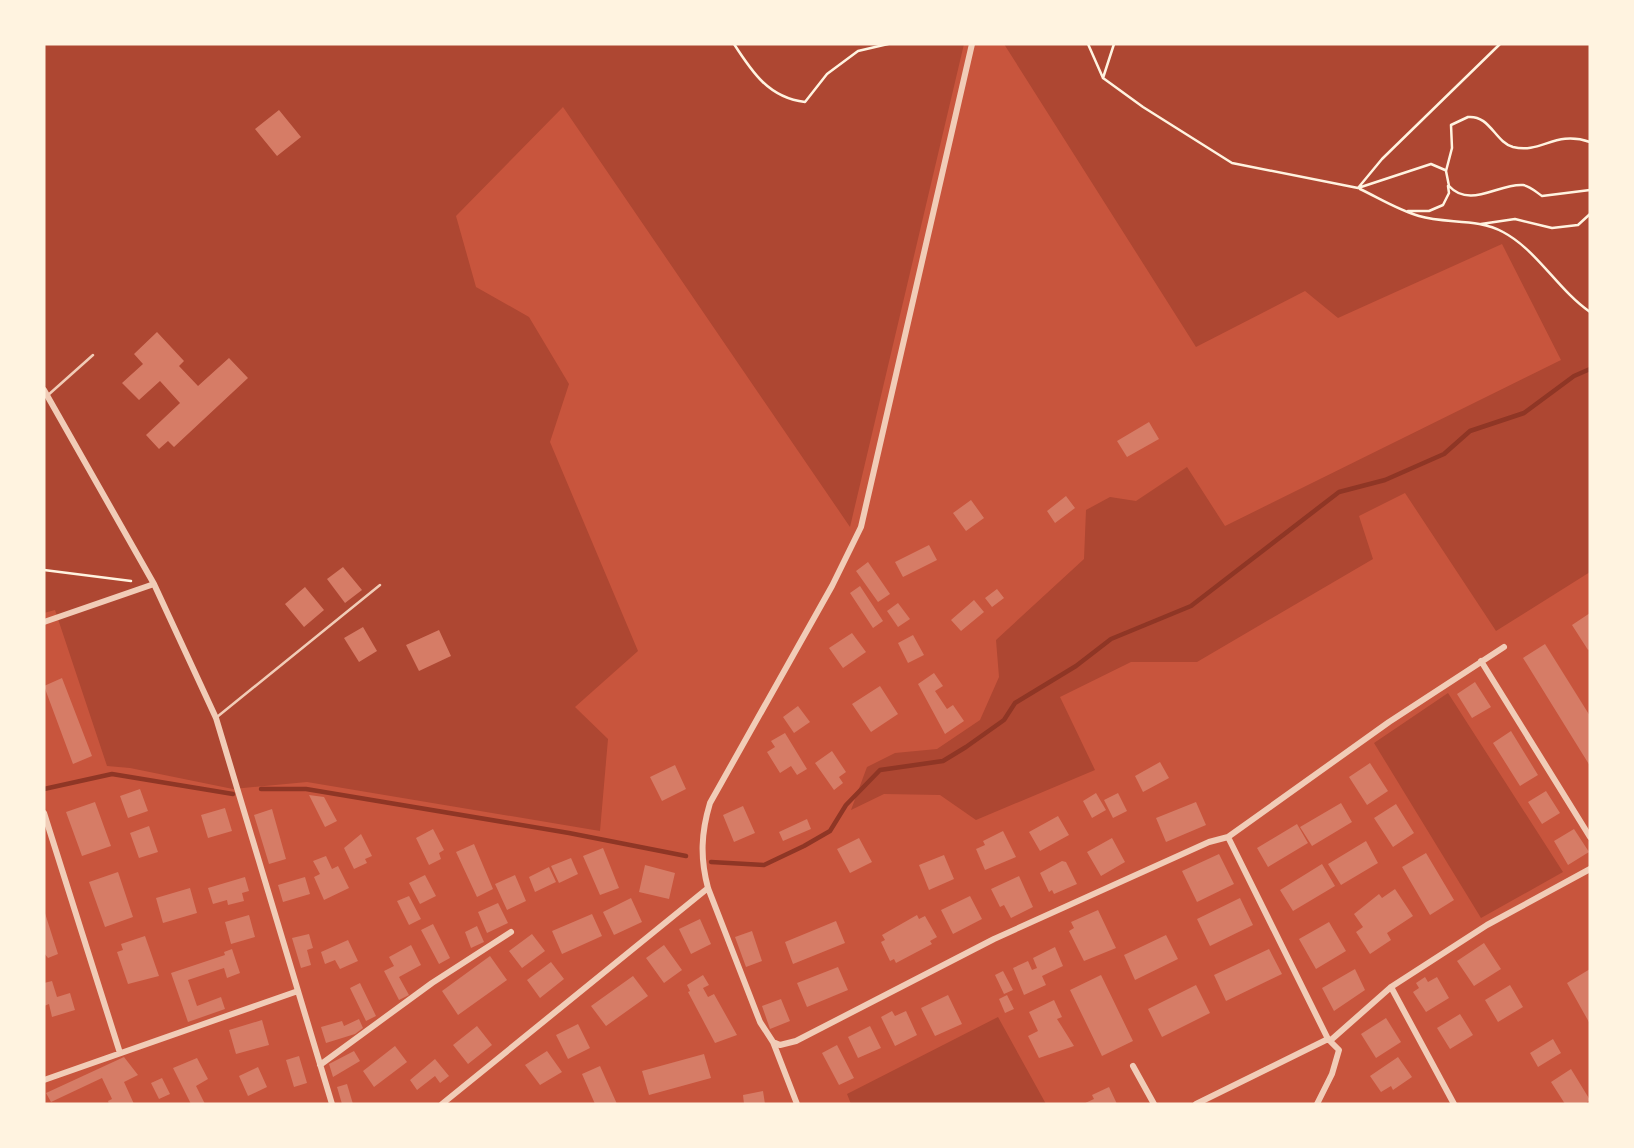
<svg xmlns="http://www.w3.org/2000/svg" width="1634" height="1148" viewBox="0 0 1634 1148" font-family="'PT Sans',sans-serif">
	<rect width="100%" height="100%" fill="#c8553d"/>
	<path fill="#ae4732" d="M44 44H964L850 527 563 107 456 216 476 287 529 317 569 384 550 442 638 651 575 707 608 739 600 831 307 782 233 789 130 768 107 766 55 610 44 613Z
		M1004 44H1590V572L1496 631 1405 493 1359 516 1373 559 1197 662H1131L1060 697 1095 770 976 820 940 795 884 794 851 810 867 767 895 753 937 749 980 720 999 677 996 640 1084 559 1086 510 1110 497 1136 501 1187 467 1225 526 1561 360 1502 244 1338 318 1305 291 1196 347Z
		M1448 693 1563 872 1481 918 1374 743Z
		M998 1017 1046 1104H851L847 1094Z"/>
	<g fill="none" stroke-linecap="round" stroke-linejoin="round">
		<path stroke="#8f3625" stroke-width="4.5" d="M44 789 112 774 233 794
			M261 789H306L569 833 686 856
			M711 862 764 865 804 846 830 831 846 805 880 770 943 761 966 747 1004 720 1015 703 1076 666 1111 639 1191 606 1339 492 1385 480 1444 454 1470 431 1524 413 1574 376 1590 369"/>
	</g>
	<path fill="#d67c66" d="M279 110 301 137 277 156 255 129Z
		M157 332 184 361 179 366 198 386 229 358 248 378 174 447 168 441 159 449 146 435 180 403 160 381 139 400 122 383 143 364 134 354Z
		M1149 422 1159 439 1127 457 1117 441Z
		M1066 496 1075 508 1055 523 1047 511Z
		M971 500 984 518 966 531 953 513Z
		M929 545 937 560 903 577 895 562Z
		M868 562 890 594 878 602 856 571Z
		M343 567 362 590 345 603 327 579Z
		M860 586 883 621 873 628 850 593Z
		M305 587 324 610 304 627 285 604Z
		M997 589 1004 598 992 607 985 598Z
		M974 600 984 612 961 631 951 620Z
		M898 603 910 619 898 627 887 611Z
		M1590 613V649L1588 650 1572 625Z
		M363 627 377 651 359 662 344 638Z
		M439 630 451 656 419 671 406 645Z
		M852 633 866 652 843 668 829 648Z
		M913 635 924 655 908 663 898 643Z
		M1545 644 1590 716V766L1523 658Z
		M934 673 943 686 935 691 947 709 953 705 964 721 945 734 918 684Z
		M62 678 92 756 73 764 44 686Z
		M1475 682 1491 707 1472 718 1457 694Z
		M880 686 898 714 871 732 852 704Z
		M798 706 810 722 794 733 783 717Z
		M1511 731 1538 775 1520 786 1493 743Z
		M785 733 807 769 797 775 791 766 780 773 767 752 775 747 771 741Z
		M832 751 846 772 839 777 843 783 834 790 815 763Z
		M1160 762 1169 778 1143 792 1135 776Z
		M1370 763 1388 791 1367 805 1349 777Z
		M675 765 686 789 662 801 650 777Z
		M140 789 148 811 128 818 120 796Z
		M1546 791 1560 813 1542 824 1528 802Z
		M1096 793 1106 810 1092 818 1083 801Z
		M1118 793 1127 811 1113 818 1104 800Z
		M309 795 324 797 337 821 325 827Z
		M95 802 111 846 82 856 66 812Z
		M1196 802 1206 825 1166 842 1156 818Z
		M1341 803 1352 822 1312 846 1300 827Z
		M1396 804 1414 833 1393 847 1374 818Z
		M743 806 755 833 734 842 723 815Z
		M225 808 232 831 208 838 201 815Z
		M272 809 286 859 269 864 254 815Z
		M1058 816 1069 835 1040 851 1029 832Z
		M807 819 811 829 783 841 779 832Z
		M1297 824 1308 843 1268 867 1257 848Z
		M149 826 158 852 139 858 130 833Z
		M433 829 444 850 439 853 441 859 429 865 416 838Z
		M1574 829 1589 852 1568 865 1554 841Z
		M1003 831 1016 857 985 870 976 849 985 845 983 841Z
		M361 834 372 856 365 859 367 863 354 869 344 848Z
		M859 838 872 862 850 873 837 849Z
		M1112 838 1125 862 1101 876 1087 852Z
		M1366 841 1378 863 1341 885 1328 864Z
		M474 844 493 889 477 897 456 852Z
		M603 848 619 888 600 895 583 856Z
		M1426 853 1454 900 1430 915 1402 867Z
		M1219 854 1234 884 1197 902 1182 871Z
		M944 855 954 879 929 890 919 865Z
		M326 856 332 869 338 866 349 888 324 900 314 877 320 874 313 861Z
		M571 858 578 874 559 883 551 866Z
		M1062 861 1066 862 1077 884 1054 894 1052 890 1049 892 1040 873Z
		M1322 864 1335 886 1293 911 1280 890Z
		M645 865 675 873 669 899 639 892Z
		M549 867 556 882 535 892 529 877Z
		M118 872 133 917 105 927 89 882Z
		M425 875 436 896 420 904 409 883Z
		M515 875 526 901 507 910 495 884Z
		M1019 876 1033 907 1011 918 1004 905 1000 907 991 889Z
		M245 877 249 891 242 893 244 901 228 905 227 900 213 904 208 888Z
		M305 877 310 894 283 902 278 885Z
		M190 888 197 913 163 923 156 898Z
		M1395 889 1413 916 1387 933 1391 940 1370 954 1356 932 1363 927 1354 914 1379 894 1382 898Z
		M409 896 421 919 409 925 397 901Z
		M970 896 982 919 953 934 941 910Z
		M631 898 642 922 614 935 603 912Z
		M1240 898 1253 925 1210 946 1197 919Z
		M498 903 508 923 487 933 478 912Z
		M44 910 58 954 48 958 44 953Z
		M1098 910 1116 948 1084 961 1069 931 1074 928 1071 922Z
		M592 914 602 936 562 954 552 931Z
		M249 915 255 937 231 944 225 922Z
		M917 915 919 919 925 916 937 937 930 941 932 944 896 963 894 959 890 961 881 942 885 940 882 935Z
		M700 919 711 944 691 954 679 929Z
		M836 921 845 943 793 964 785 942Z
		M1329 922 1346 951 1316 969 1299 939Z
		M433 924 450 958 439 964 421 930Z
		M477 926 484 942 471 948 465 932Z
		M752 931 762 961 746 967 735 937Z
		M309 934 313 948 307 950 311 965 301 968 292 938Z
		M532 934 545 951 522 968 509 951Z
		M1166 935 1178 959 1135 980 1124 955Z
		M145 936 159 976 128 984 117 952 123 950 121 944Z
		M348 940 358 961 340 969 335 960 325 964 321 952Z
		M1484 943 1501 969 1474 986 1457 961Z
		M411 945 421 965 399 977 409 995 399 1000 384 971 394 966 389 957Z
		M664 945 682 970 664 983 646 958Z
		M1055 947 1063 966 1042 976 1046 985 1024 995 1013 968 1028 961 1032 970 1037 968 1033 958Z
		M232 949 240 973 227 978 224 968 188 980 197 1006 221 997 225 1009 188 1022 171 973 225 955 224 952Z
		M1269 949 1282 974 1226 1001 1214 975Z
		M490 956 507 980 458 1015 442 991Z
		M551 962 564 979 540 998 527 980Z
		M838 967 848 990 807 1007 797 983Z
		M1355 969 1365 990 1334 1011 1322 988Z
		M1590 969V1024L1567 983Z
		M1003 971 1013 990 1004 994 995 975Z
		M703 975 709 985 703 988 708 997 714 994 737 1035 715 1043 688 992 690 991 687 985Z
		M1101 975 1133 1041 1102 1056 1070 990Z
		M633 976 648 996 606 1026 591 1006Z
		M1425 977 1428 982 1437 977 1449 998 1426 1012 1413 992 1419 988 1416 983Z
		M52 981 57 997 70 993 75 1010 52 1017 49 1004 44 1006V983Z
		M360 983 376 1016 366 1021 350 988Z
		M1196 985 1210 1013 1162 1037 1148 1009Z
		M1510 985 1523 1007 1498 1022 1485 1000Z
		M948 995 962 1024 935 1036 921 1008Z
		M1007 995 1014 1009 1005 1013 999 999Z
		M781 999 790 1021 770 1029 762 1006Z
		M1054 1000 1062 1017 1057 1019 1074 1046 1039 1058 1028 1036 1038 1031 1029 1012Z
		M892 1011 895 1016 906 1011 917 1035 895 1046 881 1017Z
		M1460 1014 1473 1035 1450 1049 1437 1028Z
		M1386 1018 1401 1042 1376 1058 1361 1034Z
		M359 1019 363 1028 355 1034 326 1043 321 1027 342 1021 344 1026Z
		M262 1020 269 1045 236 1054 229 1030Z
		M578 1024 590 1048 568 1059 556 1035Z
		M477 1026 492 1045 468 1064 453 1045Z
		M870 1026 881 1048 858 1058 848 1037Z
		M1553 1039 1561 1053 1538 1067 1530 1053Z
		M837 1045 854 1078 839 1085 822 1053Z
		M395 1046 407 1062 374 1087 363 1071Z
		M354 1051 360 1061 333 1077 329 1064Z
		M547 1051 562 1072 540 1085 525 1065Z
		M704 1054 711 1078 649 1095 642 1071Z
		M299 1056 307 1083 294 1087 286 1060Z
		M124 1057 138 1075 124 1082 134 1104H109L108 1101 112 1099 102 1078 51 1102 46 1093Z
		M1398 1057 1412 1077 1393 1090 1391 1086 1381 1092 1370 1076Z
		M197 1058 208 1079 196 1086 205 1104H191L173 1068Z
		M435 1059 449 1076 440 1083 435 1076 417 1090 410 1080Z
		M600 1066 617 1104H595L582 1074Z
		M258 1067 267 1087 248 1096 239 1076Z
		M1571 1069 1590 1100 1585 1104H1565L1551 1082Z
		M162 1078 170 1094 159 1099 151 1083Z
		M347 1084 353 1104H342L337 1087Z
		M1109 1087 1117 1104H1083L1094 1099 1092 1095Z
		M763 1091 765 1104H744L743 1095Z"/>
	<g fill="none" stroke-linecap="round" stroke-linejoin="round">
		<path stroke="#fff3e0" stroke-width="2.5" d="M734 44C752 72 769 98 805 102L827 74 858 51 888 44
			M1088 44 1103 78 1143 107 1232 163 1358 188 1382 159 1500 44
			M1103 78 1114 44
			M1590 142C1554 130 1542 154 1513 147 1495 142 1490 115 1468 117L1451 125 1452 148 1446 171 1449 186C1470 209 1499 183 1523 185 1530 186 1536 192 1542 196L1590 190
			M1358 188 1431 164 1445 170
			M1360 189C1379 198 1398 210 1419 216 1445 224 1478 218 1503 232 1537 250 1558 290 1590 312
			M1408 211H1429L1443 205 1449 193 1448 186
			M1481 224 1515 219 1552 228 1578 225 1590 214
			M44 570 131 581"/>
		<path stroke="#f1ccb7" stroke-width="2.5" d="M47 396 93 355
			M217 717 380 585"/>
		<path stroke="#f1ccb7" stroke-width="6" d="M44 390 154 584 216 718 332 1104
			M44 622 154 584
			M1481 661 1590 837
			M44 813 120 1053
			M1228 837 1328 1039 1339 1050 1332 1074 1317 1104
			M1391 987 1454 1104
			M1331 1040 1391 987 1487 925 1590 869
			M773 1042 780 1045 796 1041 994 939 1209 842 1228 837 1389 722 1504 647
			M320 1065 432 983 511 932
			M1133 1066 1154 1104
			M44 1080 298 991
			M442 1104 708 888
			M797 1104 773 1042 760 1022 708 888C700 858 701 833 710 803L832 586 861 527 972 44
			M1196 1104 1328 1039"/>
	</g>
	<rect width="1634" height="1148" fill="none" stroke="#fff3e0" stroke-width="91"/>
</svg>
